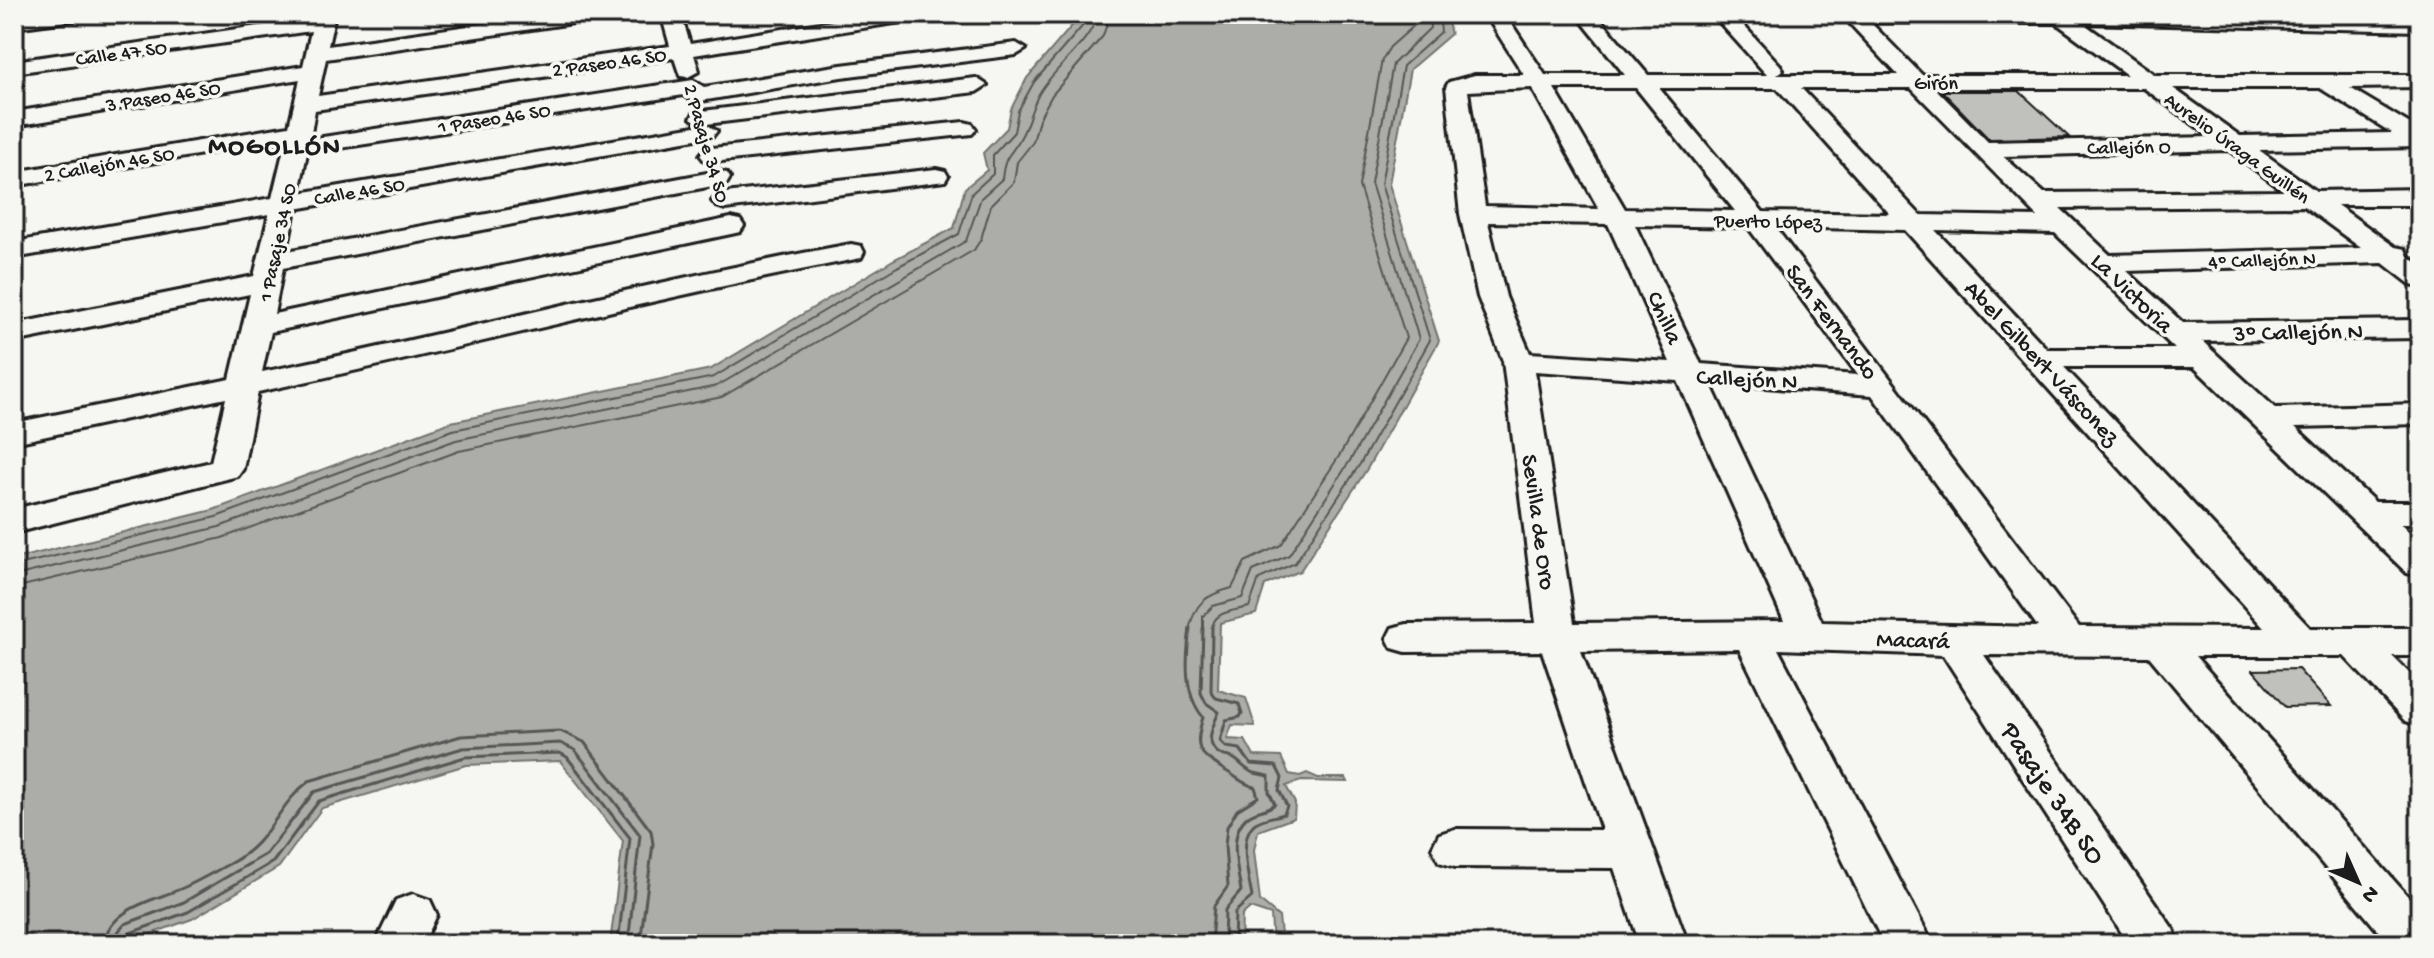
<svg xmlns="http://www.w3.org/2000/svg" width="2434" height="958" viewBox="0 0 2434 958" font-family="'Gochi Hand',sans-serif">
	<rect width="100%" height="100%" fill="#f6f6f2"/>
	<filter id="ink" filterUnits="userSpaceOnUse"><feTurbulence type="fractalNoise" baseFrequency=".0125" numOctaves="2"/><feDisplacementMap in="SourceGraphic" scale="16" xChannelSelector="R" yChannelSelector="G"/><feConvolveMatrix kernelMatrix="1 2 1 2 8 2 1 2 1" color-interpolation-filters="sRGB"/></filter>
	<g filter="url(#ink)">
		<path fill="#acaca9" stroke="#727271" stroke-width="2" d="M1082 14H1446L1451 34 1410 69 1389 184 1439 341 1367 469 1300 571 1265 585 1256 614 1220 623 1218 690 1246 698 1255 726 1232 725 1227 739 1245 740 1254 756 1281 757 1289 774 1300 776 1307 773 1318 778H1346L1348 782 1301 781 1286 786 1295 803 1294 818 1258 831 1254 850 1260 901 1279 917 1282 944H1273L1271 915 1250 908 1242 915 1241 944H610L623 841 560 761 466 765 322 808 279 867 192 919 123 944H14V559L213 510 451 422 711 369 893 260 954 228 965 188 987 170 983 153 1007 128 1011 109 1027 78Z"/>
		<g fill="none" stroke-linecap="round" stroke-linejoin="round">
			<path stroke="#565654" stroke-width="2" d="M14 566 216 517 453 430 714 377 897 267 959 234 972 193 993 174V155L1014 132 1018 111 1034 82 1086 22 1088 14
				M14 576 219 527 456 440 717 386 966 241 981 198 1002 179C1005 151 1012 156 1022 135 1030 120 1032 103 1042 89 1059 63 1089 44 1098 14
				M14 588 222 538 459 451 722 397 974 250 981 239 991 205 1014 182 1017 162 1033 142 1039 119 1052 95 1103 36 1110 14
				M1189 630C1195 602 1206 595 1232 588L1245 562 1281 545 1341 453 1406 338 1359 186 1382 60 1390 47 1416 24 1417 14
				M1203 630V616L1213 606 1242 598 1253 571 1289 555 1351 459 1419 339 1371 183 1393 64 1430 28 1429 14
				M1212 630C1212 611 1234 611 1249 607L1259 579 1295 563 1360 464 1430 340 1381 184 1403 66 1441 32 1439 14"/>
			<path stroke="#565654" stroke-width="3" d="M1190 628C1186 658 1183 693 1203 717 1193 752 1199 753 1226 771 1237 777 1242 784 1255 787L1258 797 1237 810 1227 827 1225 846 1228 886 1214 906 1211 944
				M1203 628 1201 693 1206 703 1219 712C1213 726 1204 742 1218 753 1223 757 1231 756 1236 760 1252 773 1247 772 1269 776V792L1275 804C1267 811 1255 810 1247 817 1227 834 1238 870 1241 891L1225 910 1224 944
				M1212 628 1211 692 1216 698 1239 704 1242 713 1240 717 1226 720 1220 741 1226 747 1240 749 1251 764 1276 766 1282 778 1279 790 1287 806 1284 814C1275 817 1260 818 1253 825 1238 840 1249 879 1252 897L1235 912 1234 944
				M103 944C112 906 154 901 185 887 200 880 214 872 229 864 272 842 275 807 309 781L461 736 560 731 584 742 651 831 653 844 640 944
				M115 944 117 933 125 924 184 902 266 854 314 792 463 748 560 743 575 750 640 835 628 944
				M125 944 130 933 188 912 273 862 319 801 465 757 560 753 567 757 630 838 618 944"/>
		</g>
		<path fill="#c0c0bd" stroke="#1c1c1c" stroke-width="2" d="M1942 91H2019L2069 137 1989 139Z
			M2298 669 2331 706 2285 707 2253 670Z"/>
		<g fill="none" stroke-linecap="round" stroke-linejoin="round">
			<defs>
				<path id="minor" d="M30 14H85L75 20 14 28V16Z
					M315 14H335L328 46 553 14H604L594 20 326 59 318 96 670 46 661 14H681L690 44 876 14H923L913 20 694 55 699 71 688 77 680 76 674 58 315 110 310 139 693 80 704 87 841 65 1016 43 1026 49 1016 55 841 77 695 102 684 95 307 153 299 193 701 125 691 118 694 113 702 111 976 78 987 85 976 92 706 124 717 131 713 136 295 209 287 251 718 171 727 173 730 178 727 183 718 185 283 268 274 314 731 218 740 220 744 226 740 232 731 234 271 332 262 372C459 332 654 280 851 244L861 246 864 252 861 258 851 260C652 298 457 350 258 392L243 469 238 476 14 533V509L211 462 226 398 14 443V423L230 379 250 294 14 342V324L254 276 269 214 14 258V242L272 198 286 140 14 186V172L289 126 300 79 14 126V112L303 66 311 31 14 73V61L314 18Z
					M1485 14H1505L1545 75H1625L1576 14H1596L1648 75H1767L1712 14H1733L1780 65 1783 70 1777 75H1898L1841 14H2192L2420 19V31L2083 23 2155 75H2420V87L2350 88 2420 130V147L2259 150 2316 191 2420 189V205H2337L2395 247 2405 249 2408 256 2420 265V286L2410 284 2383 263 2127 271 2183 323 2420 320V338L2202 341 2275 408 2420 404V424L2295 427 2375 502H2420V524H2400L2420 543V576L2407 573 2194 367H2064L2310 628H2420V656H2392L2420 684V726L2405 721 2344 656H2195L2420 910V944H2389L2149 656 1984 655 2173 929 2180 944H2129L1943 655 1778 649 1933 944H1884L1739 649 1581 651 1688 944H1640L1614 868 1455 867 1439 862 1432 848 1439 834 1455 829 1602 830 1542 651 1406 652 1392 648 1387 638 1392 628 1406 624 1536 623 1503 361 1478 297 1460 214 1446 87 1449 82 1475 75H1524ZM1870 22 2056 23 2127 75H1922ZM1532 88 1599 209 1485 206 1468 91ZM1554 88H1636L1735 211 1625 209ZM1659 88H1777L1890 214 1763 212ZM1801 88H1911L2038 217 1920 215ZM1935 88H2144L2211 137 1988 142ZM2173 88H2320L2392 133 2240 136ZM2229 150 2284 191 2044 193 2003 156ZM2304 206 2361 248 2110 255 2060 208ZM1488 222 1608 224 1670 362 1530 353 1506 297ZM1635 225 1748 227 1858 375 1701 364ZM1775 227 1905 230 2264 628 2079 627ZM1935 230 2055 233 2175 349H2047ZM1535 371 1678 381 1784 621 1574 623ZM1710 383 1872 395 2038 627 1822 622Z
					M964 122 972 124 976 129 972 134 712 162 704 160 700 155 704 150 712 148Z
					M936 169 945 171 948 176 945 181 725 209 716 206 712 201 716 196 725 193Z
					M413 894 430 900 437 915 423 944H375L396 900Z"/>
			</defs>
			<use href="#minor" stroke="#1c1c1c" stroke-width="6"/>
			<use href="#minor" fill="#f6f6f2" fill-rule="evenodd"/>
		</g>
	</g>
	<g text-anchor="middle" stroke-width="7" stroke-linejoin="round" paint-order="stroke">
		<g font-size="20" fill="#1c1c1c" stroke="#f6f6f2">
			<text transform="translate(121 52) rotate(-8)" y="7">Calle 47 SO</text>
			<text transform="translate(609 61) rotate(-8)" y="7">2 Paseo 46 SO</text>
			<text x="1936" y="89">Girón</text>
			<text transform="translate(163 95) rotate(-9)" y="7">3 Paseo 46 SO</text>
			<text transform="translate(494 117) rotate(-9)" y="7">1 Paseo 46 SO</text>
			<text transform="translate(708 143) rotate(74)" y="7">2 Pasaje 34 SO</text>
			<text transform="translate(2129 146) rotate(-1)" y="7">Callejón O</text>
			<text transform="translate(2238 147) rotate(36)" y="7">Aurelio Úraga Guillén</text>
			<text transform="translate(109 163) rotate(-10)" y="7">2 Callejón 46 SO</text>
			<text transform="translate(359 190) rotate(-10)" y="7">Calle 46 SO</text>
			<text transform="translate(1768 220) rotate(1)" y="7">Puerto López</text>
			<text transform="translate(276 242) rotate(-78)" y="7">1 Pasaje 34 SO</text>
			<text transform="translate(2262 259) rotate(-2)" y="7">4º Callejón N</text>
		</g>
		<g font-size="24" fill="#1c1c1c" stroke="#f6f6f2">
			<text transform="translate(2133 292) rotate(44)" y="8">La Victoria</text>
			<text transform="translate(1666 317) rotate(66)" y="8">Chilla</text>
			<text transform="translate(1833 321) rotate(53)" y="8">San Fernando</text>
			<text transform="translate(2298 331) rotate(-1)" y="8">3º Callejón N</text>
			<text transform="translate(2043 362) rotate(47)" y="8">Abel Gilbert Vásconez</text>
			<text transform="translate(1747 378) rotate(3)" y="8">Callejón N</text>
			<text transform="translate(1540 522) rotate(82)" y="8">Sevilla de Oro</text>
			<text transform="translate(1913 639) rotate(2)" y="8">Macará</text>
		</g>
		<g font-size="26" font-weight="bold" letter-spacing="2" fill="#1c1c1c" stroke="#f6f6f2">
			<text x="275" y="153">MOGOLLÓN</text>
		</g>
		<g font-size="28" fill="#1c1c1c" stroke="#f6f6f2">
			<text transform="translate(2055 792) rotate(56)" y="10">Pasaje 34B SO</text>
		</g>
	</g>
	<rect width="2434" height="958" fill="none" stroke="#f6f6f2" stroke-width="48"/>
	<rect x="24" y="24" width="2386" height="910" fill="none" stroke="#1c1c1c" stroke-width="3" filter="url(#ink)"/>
	<g transform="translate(2358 882) rotate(135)" stroke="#f6f6f2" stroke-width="6" paint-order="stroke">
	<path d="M0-6L14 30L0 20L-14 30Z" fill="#1c1c1c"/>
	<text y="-12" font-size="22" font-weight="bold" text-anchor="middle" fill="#1c1c1c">N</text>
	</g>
</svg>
